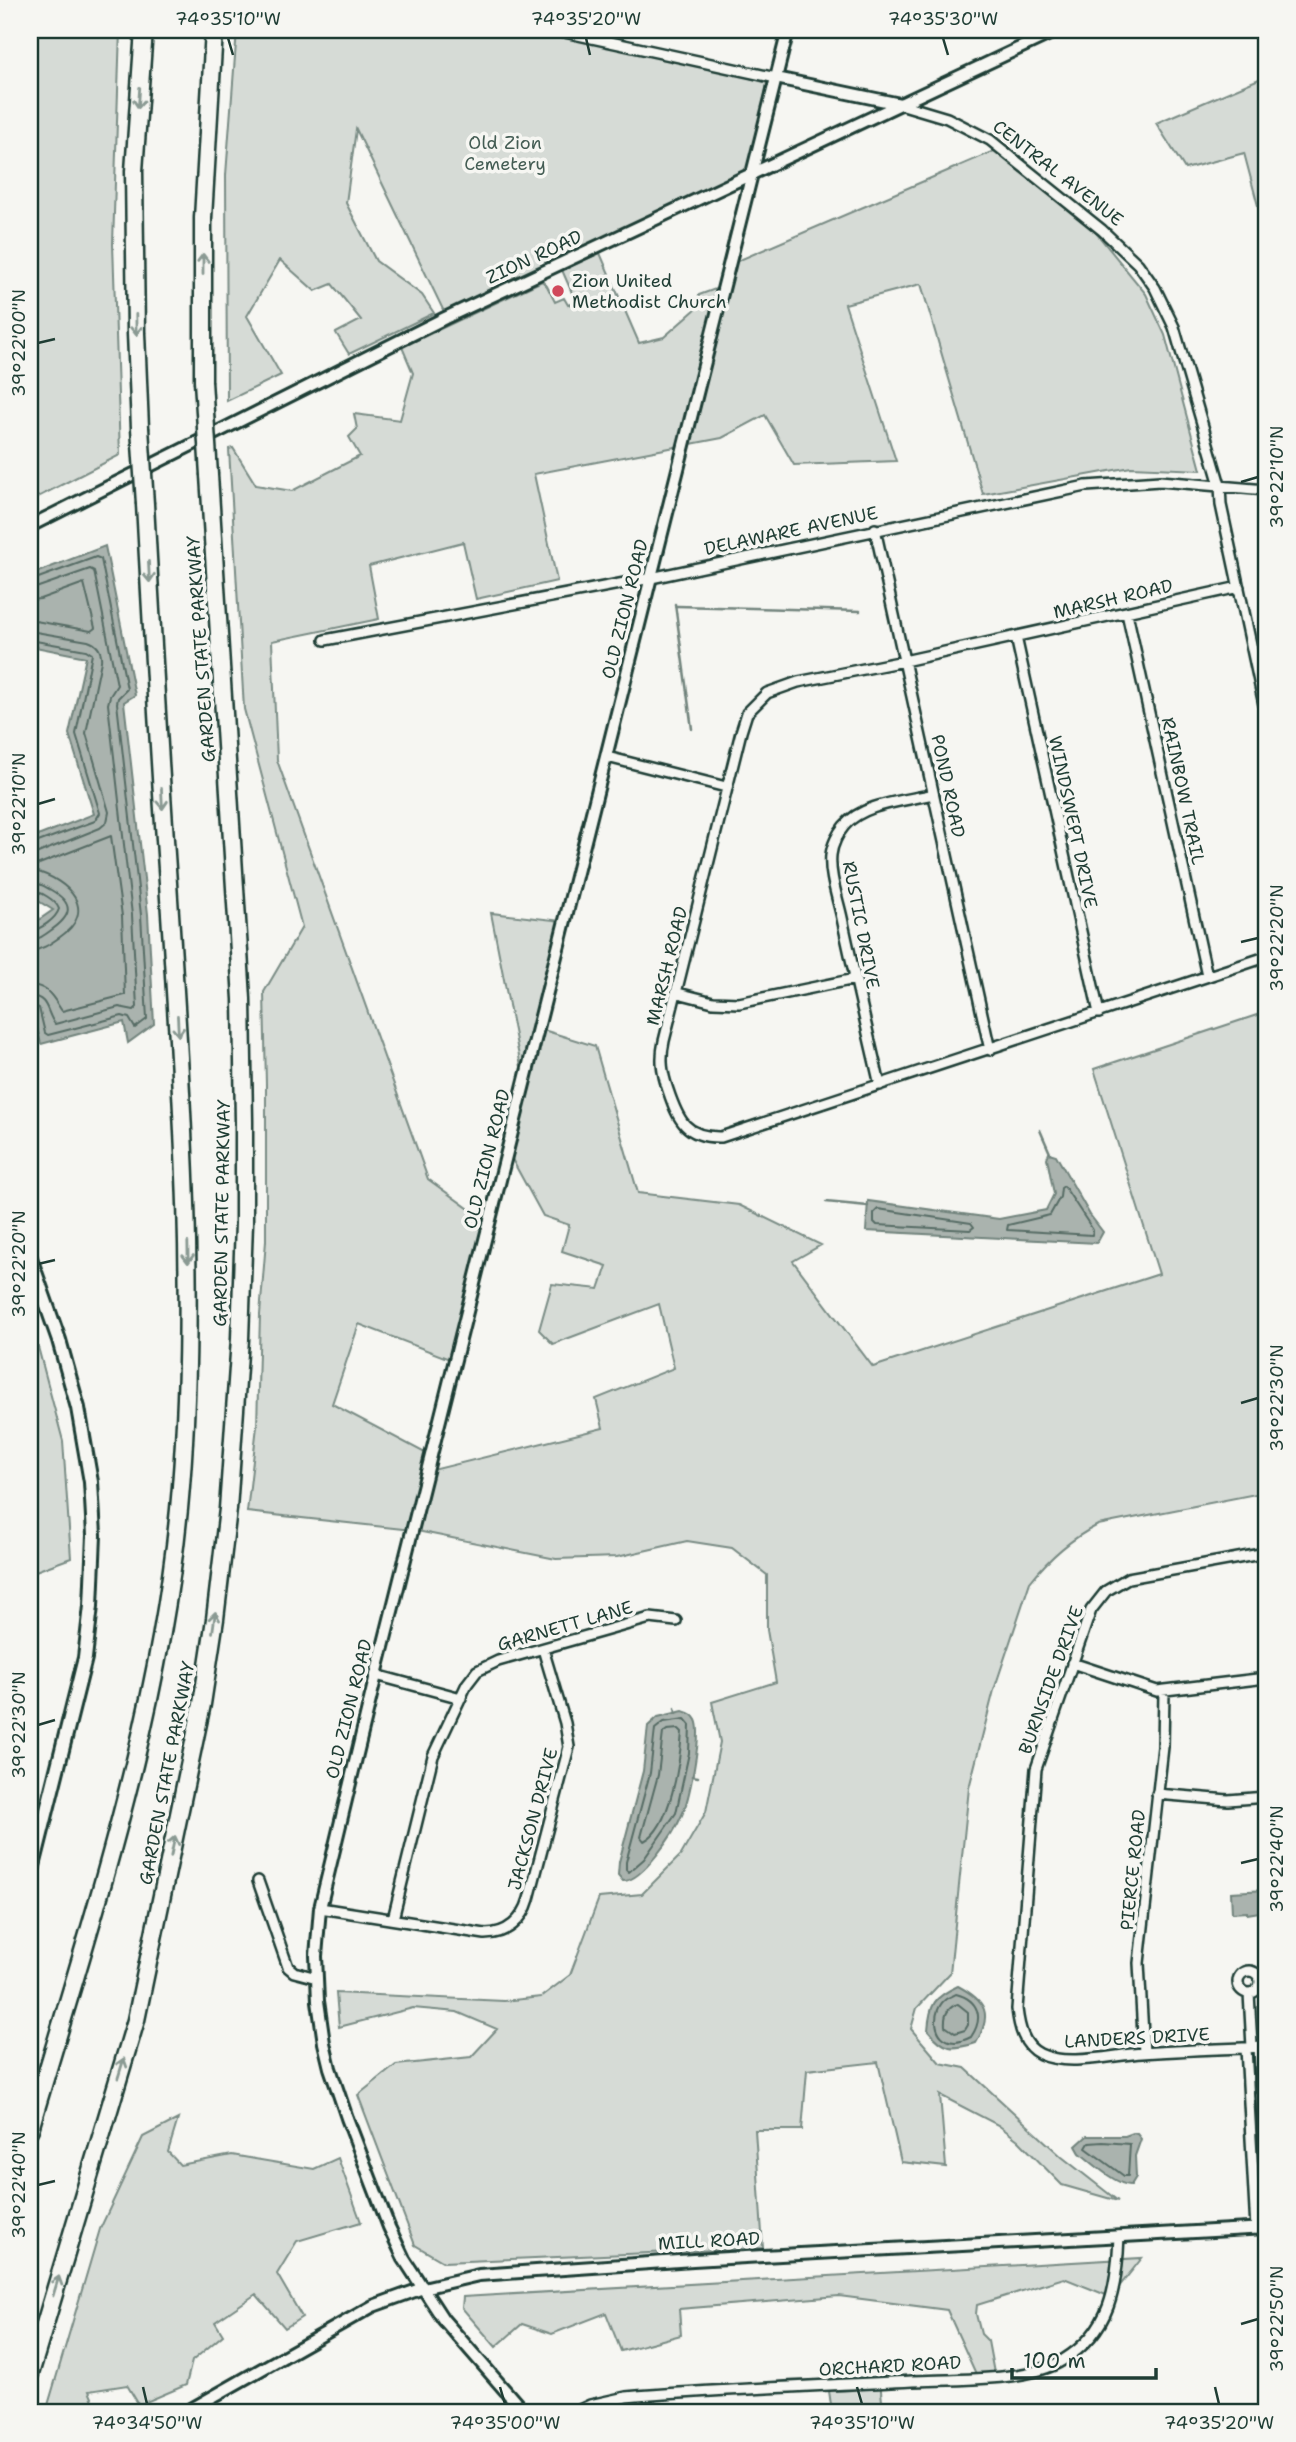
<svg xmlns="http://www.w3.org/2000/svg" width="1296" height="2442" viewBox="0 0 1296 2442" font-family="'Shantell Sans',sans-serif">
	<rect width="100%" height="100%" fill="#f6f6f2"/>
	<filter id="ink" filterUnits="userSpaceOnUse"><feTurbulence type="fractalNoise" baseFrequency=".0143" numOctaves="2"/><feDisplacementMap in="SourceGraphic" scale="14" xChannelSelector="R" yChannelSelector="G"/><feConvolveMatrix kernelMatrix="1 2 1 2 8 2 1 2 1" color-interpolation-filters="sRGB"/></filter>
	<g filter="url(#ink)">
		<path fill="#d6dbd6" stroke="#7a8c85" stroke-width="2" d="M30 30H120L113 244 120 455 30 501Z
			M237 30H555L675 56 767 83 751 174 447 318 356 129 346 203 376 261 422 295 434 313 349 354 336 333 361 320 332 284 315 291 280 260 247 316 281 375 227 401 226 175Z
			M1266 76V236L1244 153 1185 169 1156 123Z
			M1001 148 1075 207 1146 294 1165 335 1201 470 1131 467 983 494 921 284 845 304 896 461 794 465 765 415 722 438 534 474 557 581 476 599 463 542 369 566 379 619 272 641 277 760 428 1179 487 1222 452 1360 359 1324 332 1404 429 1455 425 1472 603 1428 596 1399 674 1368 659 1304 553 1344 539 1330 552 1284 599 1289 607 1266 562 1251 569 1225 543 1216 507 1150 524 1082 491 913 563 921 537 1028 595 1046 638 1193 739 1205 821 1245 793 1261 873 1367 1159 1274 1094 1069 1266 1012V1492L1098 1525C1070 1539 1049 1558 1030 1582L994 1690 969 1788 950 1973 917 2008 911 2029 940 2063 965 2068 1062 2157 1118 2201 1062 2185 1018 2140 998 2125 940 2095 946 2167 901 2162 878 2062 807 2070 802 2130H755L763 2248 444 2262 415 2245 358 2095 396 2065 471 2057 497 2029 457 2012 413 2008 339 2027 336 1993 504 2001 541 1997 570 1975 599 1898 642 1894 681 1855 706 1812 720 1742 712 1702 776 1682 767 1630V1575L732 1548 687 1541 617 1557 556 1559 412 1530 247 1512 257 1426 260 1315 266 1241V1085L264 992 302 927 244 709 229 449 233 448 256 485 292 491 360 456 349 437 357 429 354 414 400 420 413 373 402 347 542 281 547 286 555 302 564 298 568 305 576 302 562 270 600 253 639 343 664 337 697 308 699 295 721 287 728 265Z
			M38 1347 63 1441 71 1558 30 1573V1349Z
			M178 2119 168 2152 180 2165 232 2155 314 2169 338 2158 361 2222 297 2241 277 2274 302 2317 285 2328 256 2294 215 2322 223 2335 192 2361 186 2385 139 2405 127 2385 89 2391 98 2412H46L100 2229 143 2137Z
			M1142 2258 1111 2297 1064 2278 977 2305 976 2314 981 2334 988 2341 994 2373 976 2374 947 2310 839 2296 679 2309 681 2335 621 2351 606 2313 552 2334 522 2324 496 2347 462 2308 463 2297Z
			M880 2380 883 2412H832L828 2384Z"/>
		<path fill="#aab3ae" stroke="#72847d" stroke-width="2" d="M105 546 135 695 124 702 148 914 154 1024 128 1043 124 1022 41 1044 30 1000V926L53 910 30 896V839L94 814 69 734 86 657 30 646V575Z
			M1049 1153 1056 1155 1090 1215 1103 1232 1097 1243 866 1231 868 1201 999 1219 1046 1210 1054 1194 1047 1158Z
			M683 1711C689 1713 693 1714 696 1720 703 1734 689 1800 682 1815 675 1832 642 1882 623 1881L618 1875 619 1862 643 1771 648 1726 658 1717Z
			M1266 1890V1911L1247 1914V1912L1232 1913 1231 1892Z
			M958 1986C986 2001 993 2014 976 2043 952 2050 945 2051 928 2030 930 2004 934 1997 958 1986Z
			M1133 2133 1137 2134 1141 2139 1135 2156 1136 2177 1131 2185C1117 2186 1091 2162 1080 2153L1076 2146 1087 2136H1125Z"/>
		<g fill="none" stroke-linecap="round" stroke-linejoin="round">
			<path stroke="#576c65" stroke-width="2" d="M30 581 96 557 101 559 127 689 118 698 117 703 141 915 147 1019 135 1028 129 1018 122 1016 48 1035 45 1033 39 1008 30 1005
				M30 590 90 569 94 571 117 685 110 696 108 704 132 915 137 1007 134 1010 119 1007 55 1024C46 1013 49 997 30 996
				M30 600 40 599 84 583 95 628 91 631 30 620
				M30 631 88 641C97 644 102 651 101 661L86 733 109 812 107 822 100 828 38 853 30 854
				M30 640 86 650 92 654 76 734 100 813 95 821 30 845
				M30 882C38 882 44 886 51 890 75 904 72 916 50 931 43 936 38 940 30 940
				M30 890C40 891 56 900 59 909 56 919 40 930 30 931
				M30 951C42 950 50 944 60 937 99 910 68 880 35 871L34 866 111 836 122 916 125 995 62 1011C53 998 49 986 30 985
				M1064 1186 1093 1230 1092 1235 1007 1230 1008 1225 1050 1215 1060 1197 1061 1188Z
				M878 1209 971 1223 974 1227 970 1230 877 1225 874 1222V1213Z
				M685 1719 690 1725 689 1753 676 1813 644 1859 629 1872 626 1869V1862L650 1773 655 1729 664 1722Z
				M679 1729 682 1732C680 1760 671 1828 644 1841L641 1837 658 1775 663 1733 667 1730Z
				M956 1994C979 2000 984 2018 971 2037 967 2039 959 2042 955 2042 932 2041 931 2010 946 1999 949 1997 953 1996 956 1994Z
				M958 2004 968 2012V2025L965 2030 955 2033 945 2026C944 2015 948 2007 958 2004Z
				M1103 2142 1130 2144 1128 2176H1124L1086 2148 1089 2143Z"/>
			<path stroke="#72847d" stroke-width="2.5" d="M675 604 692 729
				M677 606 860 611
				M1040 1130 1050 1153
				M826 1202 868 1206
				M675 1708 676 1713
				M692 1776 698 1777"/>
			<defs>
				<path id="minor" d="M555 30 776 78
					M900 104 947 118 990 140 1102 230 1138 264 1155 288 1174 327 1220 485 1221 505 1266 714
					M875 529 990 1050
					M1239 587 904 661 798 682 767 693 747 713 741 732 664 1041C660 1059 662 1073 668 1090 678 1120 686 1138 721 1137L1266 957
					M1127 613 1207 976
					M1016 637 1099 1013
					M325 640 651 578 1086 486 1160 481 1266 490
					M607 757 726 787
					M678 993 713 1002 739 1003 855 979
					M880 1085C867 1029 854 974 842 918 838 899 829 875 831 855 832 845 838 833 844 826 863 803 906 801 933 794
					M1266 1553 1128 1578 1106 1591 1091 1610 1036 1769 1017 2009C1019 2026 1023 2046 1040 2054 1067 2067 1113 2055 1142 2053 1183 2050 1225 2049 1266 2047
					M1072 1663 1157 1691 1266 1678
					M376 1675 461 1698
					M1157 1794 1228 1800 1266 1797
					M258 1881 288 1967 294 1972 317 1978
					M320 1908 485 1934C507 1934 523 1920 529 1899L569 1747 565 1723 543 1649
					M393 1919 433 1756 467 1684 477 1671 498 1661 650 1618 676 1621
					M1238 1982a11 11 0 1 1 22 0a11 11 0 1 1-22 0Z
					M1249 1993 1252 2047
					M1259 2047 1266 2176
					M1246 2048 1256 2229
					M1144 2053 1139 1963 1163 1747 1164 1691
					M575 2412 590 2405 626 2397C721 2389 817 2386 912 2381 954 2379 1029 2382 1063 2360 1111 2331 1117 2287 1119 2236"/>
				<path id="tertiary" d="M776 78 900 104
					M30 526 445 318 1058 30
					M186 2412 373 2306 423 2288 479 2275 693 2260 1266 2228
					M524 2412 443 2319 404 2259 389 2227 347 2118 330 2068 324 2043 318 2001 316 1956 320 1908 376 1675 788 30"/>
				<path id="secondary" d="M30 1258 59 1340 78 1408 91 1482 94 1535 91 1606 85 1658 30 1878"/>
				<path id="motorway" d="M203 381V218L214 30
					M140 428 136 333 134 171 144 30
					M30 2129C92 1918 164 1706 181 1486 197 1285 181 1084 168 883 159 757 152 630 145 504
					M30 2374 136 2020 202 1704 215 1619 228 1509 240 1339 244 1223V1121L242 999 209 475"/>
			</defs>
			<use href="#minor" stroke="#1f3d34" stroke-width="14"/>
			<use href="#tertiary" stroke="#1f3d34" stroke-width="16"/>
			<use href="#secondary" stroke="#1f3d34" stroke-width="18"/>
			<use href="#motorway" stroke="#1f3d34" stroke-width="21"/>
			<use href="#minor" stroke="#f6f6f2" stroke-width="9"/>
			<use href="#tertiary" stroke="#f6f6f2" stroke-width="10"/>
			<use href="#secondary" stroke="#f6f6f2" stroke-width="12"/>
			<use href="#motorway" stroke="#f6f6f2" stroke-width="16"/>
			<defs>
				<path id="motorway-bridge" d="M203 381 209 475
					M140 428 145 504"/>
			</defs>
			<use href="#motorway-bridge" stroke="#1f3d34" stroke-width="21" stroke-linecap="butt"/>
			<use href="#motorway-bridge" stroke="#f6f6f2" stroke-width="16"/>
		</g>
		<defs><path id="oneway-shaft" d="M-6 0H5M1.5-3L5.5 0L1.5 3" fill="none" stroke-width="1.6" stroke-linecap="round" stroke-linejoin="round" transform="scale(1.75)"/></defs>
		<g stroke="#8a9a93">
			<use href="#oneway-shaft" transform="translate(139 98) rotate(94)"/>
			<use href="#oneway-shaft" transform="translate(203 264) rotate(-90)"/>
			<use href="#oneway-shaft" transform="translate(136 325) rotate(89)"/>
			<use href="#oneway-shaft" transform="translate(149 572) rotate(87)"/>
			<use href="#oneway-shaft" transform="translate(162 799) rotate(87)"/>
			<use href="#oneway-shaft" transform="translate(178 1026) rotate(87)"/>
			<use href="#oneway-shaft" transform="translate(188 1253) rotate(89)"/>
			<use href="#oneway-shaft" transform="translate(214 1622) rotate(-82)"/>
			<use href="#oneway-shaft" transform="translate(173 1846) rotate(-78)"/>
			<use href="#oneway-shaft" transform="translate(121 2068) rotate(-73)"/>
			<use href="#oneway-shaft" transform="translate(56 2286) rotate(-73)"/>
		</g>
	</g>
	<path fill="none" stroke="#1f3d34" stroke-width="2.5" d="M228 38 233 55M586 38 590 55M943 38 948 55M38 343 55 339M1241 482 1258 477M38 804 55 799M1241 942 1258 938M38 1264 55 1260M1241 1403 1258 1398M38 1725 55 1720M1241 1863 1258 1859M38 2185 55 2181M1241 2324 1258 2319M143 2387 147 2404M500 2387 505 2404M857 2387 862 2404M1215 2387 1219 2404"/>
	<circle fill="#d1495b" stroke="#f6f6f2" stroke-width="2.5" cx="558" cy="291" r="7"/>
	<g text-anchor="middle" stroke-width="7" stroke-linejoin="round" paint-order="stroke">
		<g font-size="18" fill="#445d54" stroke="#f6f6f2">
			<text x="505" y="149">Old Zion<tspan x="505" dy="21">Cemetery</tspan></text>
		</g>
		<g font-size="18" fill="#1f3d34" stroke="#f6f6f2">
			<text transform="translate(1058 173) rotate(38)" y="6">CENTRAL AVENUE</text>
			<text transform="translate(534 257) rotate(-25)" y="6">ZION ROAD</text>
			<text transform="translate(791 531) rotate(-12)" y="6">DELAWARE AVENUE</text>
			<text transform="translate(1113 599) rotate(-13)" y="6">MARSH ROAD</text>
			<text transform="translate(625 609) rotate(-76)" y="6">OLD ZION ROAD</text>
			<text transform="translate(201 649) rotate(-94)" y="6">GARDEN STATE PARKWAY</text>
			<text transform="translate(948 786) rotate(78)" y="6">POND ROAD</text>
			<text transform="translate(1183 791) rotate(78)" y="6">RAINBOW TRAIL</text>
			<text transform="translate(1073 822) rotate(78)" y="6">WINDSWEPT DRIVE</text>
			<text transform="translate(861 925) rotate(79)" y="6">RUSTIC DRIVE</text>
			<text transform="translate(667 966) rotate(-76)" y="6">MARSH ROAD</text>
			<text transform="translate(487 1159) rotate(-76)" y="6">OLD ZION ROAD</text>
			<text transform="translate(222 1213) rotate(-89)" y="6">GARDEN STATE PARKWAY</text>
			<text transform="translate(565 1626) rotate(-16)" y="6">GARNETT LANE</text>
			<text transform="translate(1051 1680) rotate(-70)" y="6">BURNSIDE DRIVE</text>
			<text transform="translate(349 1709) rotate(-76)" y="6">OLD ZION ROAD</text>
			<text transform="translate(167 1773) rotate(-79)" y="6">GARDEN STATE PARKWAY</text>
			<text transform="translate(533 1819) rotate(-75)" y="6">JACKSON DRIVE</text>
			<text transform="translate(1133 1870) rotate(-84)" y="6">PIERCE ROAD</text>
			<text transform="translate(1137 2038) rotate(-3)" y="6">LANDERS DRIVE</text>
			<text transform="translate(709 2241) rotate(-3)" y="6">MILL ROAD</text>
			<text transform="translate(890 2366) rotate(-3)" y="6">ORCHARD ROAD</text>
		</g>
		<g font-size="18" fill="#1f3d34" stroke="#f6f6f2" text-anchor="start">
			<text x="572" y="287">Zion United<tspan x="572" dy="21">Methodist Church</tspan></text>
		</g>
	</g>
	<rect width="1296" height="2442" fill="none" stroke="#f6f6f2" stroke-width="77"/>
	<path d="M1012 2368v10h144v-10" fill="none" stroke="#1f3d34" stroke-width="3.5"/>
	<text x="1023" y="2368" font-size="21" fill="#1f3d34" stroke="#f6f6f2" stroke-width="5" paint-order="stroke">100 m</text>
	<rect x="38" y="38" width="1220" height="2366" fill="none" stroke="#1f3d34" stroke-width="2.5"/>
	<g font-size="18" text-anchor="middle" fill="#1f3d34">
		<text x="228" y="25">74°35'10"W</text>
		<text x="586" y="25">74°35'20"W</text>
		<text x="943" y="25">74°35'30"W</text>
		<text transform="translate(19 343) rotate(-90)" y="6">39°22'00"N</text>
		<text transform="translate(1277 477) rotate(-90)" y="6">39°22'10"N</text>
		<text transform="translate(19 804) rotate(-90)" y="6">39°22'10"N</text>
		<text transform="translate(1277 938) rotate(-90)" y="6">39°22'20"N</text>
		<text transform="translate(19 1264) rotate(-90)" y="6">39°22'20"N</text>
		<text transform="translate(1277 1398) rotate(-90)" y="6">39°22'30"N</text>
		<text transform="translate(19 1725) rotate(-90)" y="6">39°22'30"N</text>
		<text transform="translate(1277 1859) rotate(-90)" y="6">39°22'40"N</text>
		<text transform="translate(19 2185) rotate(-90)" y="6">39°22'40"N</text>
		<text transform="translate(1277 2319) rotate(-90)" y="6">39°22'50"N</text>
		<text x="147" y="2429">74°34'50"W</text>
		<text x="505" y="2429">74°35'00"W</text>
		<text x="862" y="2429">74°35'10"W</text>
		<text x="1219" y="2429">74°35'20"W</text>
	</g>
</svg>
